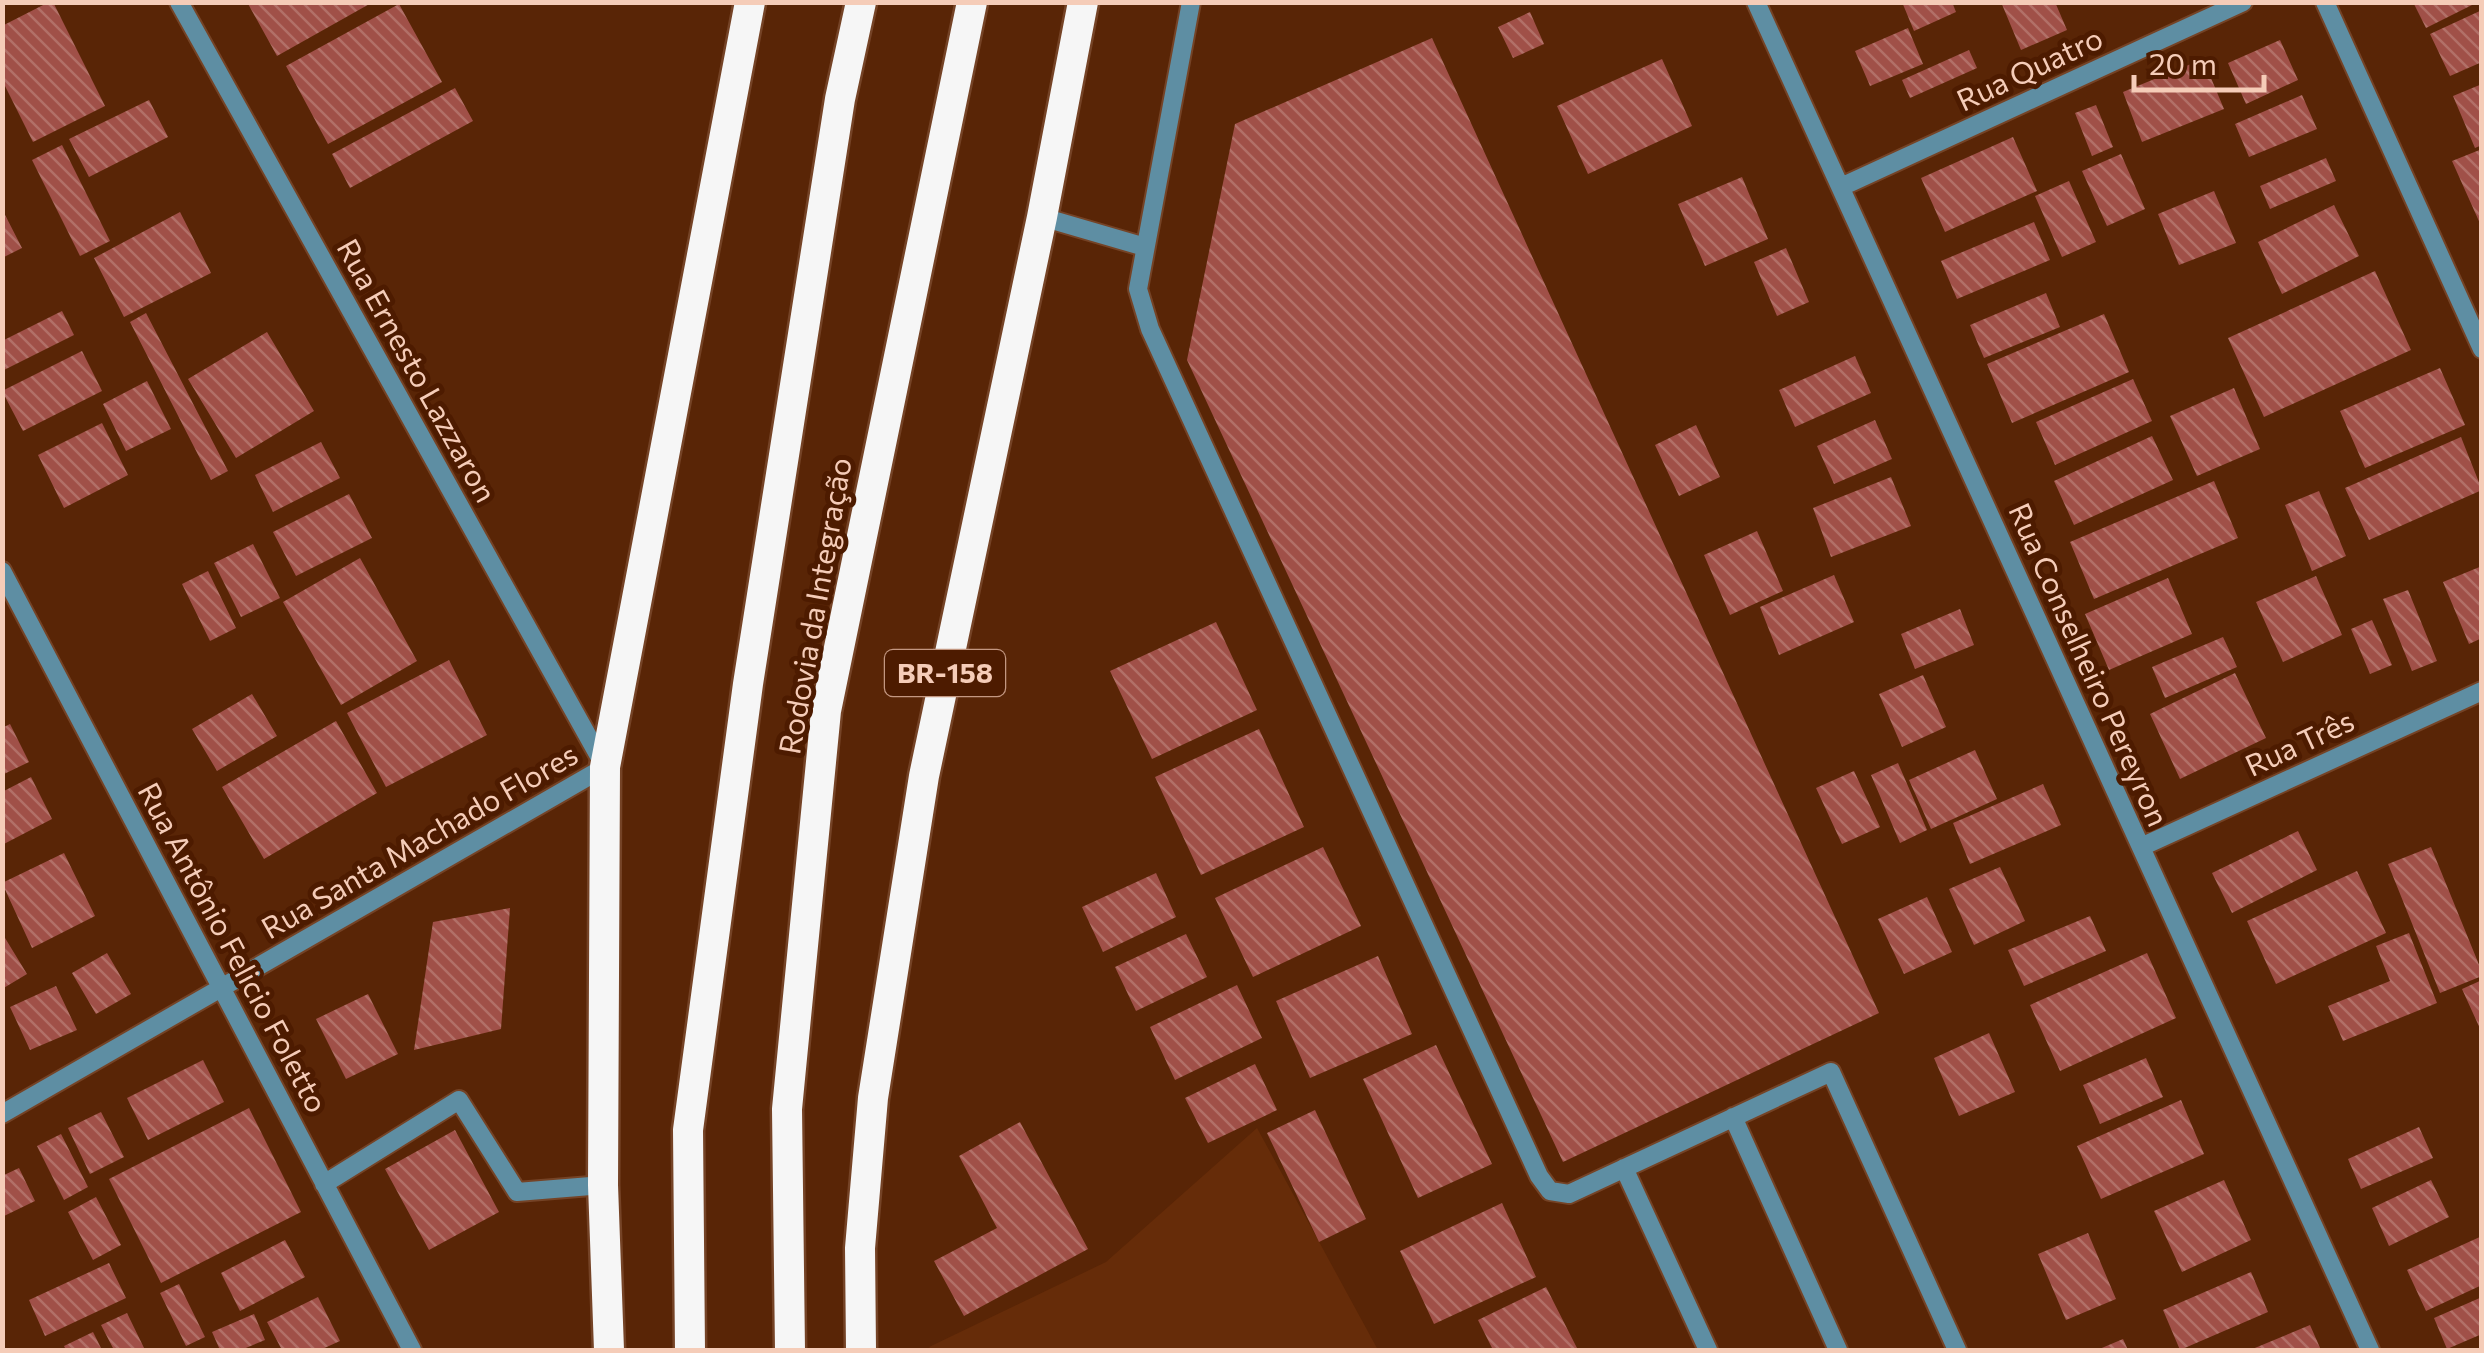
<svg xmlns="http://www.w3.org/2000/svg" width="2484" height="1353" viewBox="0 0 2484 1353" font-family="Commissioner,sans-serif">
	<defs>
		<pattern id="building-back-hatch" width="6" height="6" patternUnits="userSpaceOnUse" patternTransform="scale(2.5)"><rect width="6" height="6" fill="#a05048"/><path d="M-1 5l2 2M0 0l6 6M5-1l2 2" fill="none" stroke="#b27068"/></pattern>
	</defs>
	<rect width="100%" height="100%" fill="#592506"/>
	<path fill="#662c09" d="M1257 1128 1378 1350H932L929 1347 1106 1262Z"/>
	<path fill="url(#building-back-hatch)" d="M49 2H53L105 106 33 142 2 80V26Z
		M247 2H373L277 56Z
		M1902 2H1952L1956 12 1914 31Z
		M2001 2H2055L2067 30 2021 50Z
		M2413 2H2478L2426 28Z
		M399 4 442 82 328 144 286 66Z
		M2482 10V62L2450 76 2430 34Z
		M1530 12 1544 44 1513 58 1498 27Z
		M1908 28 1923 64 1870 86 1855 51Z
		M1432 38 1879 1013 1563 1162 1187 360 1235 124Z
		M2280 40 2298 80 2246 104 2228 63Z
		M1969 50 1977 68 1910 98 1902 80Z
		M1662 59 1692 126 1588 174 1557 106Z
		M2203 59 2224 109 2142 142 2123 92Z
		M2482 84V145L2475 148 2453 96Z
		M455 88 473 121 350 188 332 154Z
		M2302 95 2317 129 2249 157 2235 124Z
		M149 100 168 137 89 177 69 139Z
		M2096 105 2113 147 2092 156 2075 113Z
		M2013 137 2037 191 1945 232 1921 178Z
		M62 145 110 241 80 256 32 160Z
		M2482 149V228L2452 161Z
		M2121 154 2145 209 2107 226 2082 171Z
		M2326 158 2336 181 2270 209 2260 186Z
		M1742 177 1768 239 1705 266 1678 204Z
		M2069 181 2096 242 2062 257 2035 196Z
		M2214 191 2236 243 2179 265 2158 214Z
		M2334 205 2359 256 2282 294 2258 242Z
		M2 209 22 248 2 258Z
		M180 212 211 273 124 317 94 258Z
		M2034 222 2050 260 1957 299 1941 261Z
		M1786 248 1809 302 1777 316 1754 262Z
		M2375 271 2411 350 2264 417 2228 338Z
		M2046 293 2060 327 1984 358 1970 325Z
		M62 311 74 335 2 371V341Z
		M146 313 228 471 211 480 130 322Z
		M2104 314 2129 372 2012 423 1987 364Z
		M267 332 314 411 236 458 188 379Z
		M82 351 102 391 23 431 2 391Z
		M1855 356 1871 393 1795 427 1779 390Z
		M2440 368 2465 425 2365 468 2340 411Z
		M2133 379 2152 421 2055 465 2036 422Z
		M147 381 171 429 126 451 103 404Z
		M2234 388 2260 449 2197 476 2170 416Z
		M1875 420 1892 459 1834 484 1817 446Z
		M102 423 128 475 64 508 38 455Z
		M1696 425 1720 477 1679 496 1655 445Z
		M2152 436 2173 480 2074 525 2054 481Z
		M2461 437 2482 490 2369 540 2345 488Z
		M321 442 340 478 273 512 255 475Z
		M1891 477 1911 526 1831 557 1813 508Z
		M2214 481 2238 538 2094 599 2070 542Z
		M2319 491 2346 556 2312 571 2285 505Z
		M349 494 372 538 296 576 273 532Z
		M1757 531 1783 591 1730 615 1704 555Z
		M253 544 280 598 241 617 214 563Z
		M360 558 417 661 341 705 283 602Z
		M2482 566V638L2469 644 2443 582Z
		M208 571 236 628 210 641 182 584Z
		M1834 575 1854 622 1779 655 1760 607Z
		M2316 576 2342 635 2283 662 2256 602Z
		M2168 578 2192 634 2109 670 2085 614Z
		M2408 590 2437 661 2412 671 2383 599Z
		M1960 609 1974 645 1915 669 1901 634Z
		M2372 620 2392 665 2370 674 2351 629Z
		M1216 622 1257 710 1152 759 1110 671Z
		M2223 637 2237 667 2165 698 2152 667Z
		M449 660 487 735 386 787 347 713Z
		M2235 673 2266 738 2180 779 2150 714Z
		M1923 675 1946 727 1902 747 1879 694Z
		M252 694 277 736 217 771 192 729Z
		M336 721 377 793 264 859 222 787Z
		M10 724 29 762 2 775V728Z
		M1259 729 1304 827 1201 875 1155 777Z
		M1975 750 1997 799 1931 829 1909 780Z
		M1898 763 1927 830 1900 843 1871 775Z
		M1854 771 1880 827 1842 844 1816 788Z
		M31 777 52 819 2 845V792Z
		M2043 784 2061 825 1970 864 1953 823Z
		M2298 831 2317 870 2232 913 2212 873Z
		M1323 847 1361 926 1253 977 1215 898Z
		M2431 847 2482 972V976L2440 993 2388 864Z
		M64 853 95 916 32 948 2 883Z
		M2000 867 2025 921 1974 945 1949 889Z
		M2357 871 2386 933 2276 984 2247 921Z
		M1156 873 1176 917 1103 952 1082 907Z
		M1927 897 1952 952 1904 974 1878 919Z
		M510 908 501 1029 414 1050 433 922Z
		M2090 916 2106 951 2024 986 2008 950Z
		M2 933 27 974 2 989Z
		M2409 933 2437 1003 2343 1041 2328 1006 2390 981 2376 946Z
		M1186 934 1207 977 1136 1011 1115 967Z
		M107 953 131 994 96 1014 72 973Z
		M2147 953 2176 1018 2060 1071 2030 1005Z
		M1378 956 1412 1034 1310 1078 1276 1001Z
		M2482 980V1033L2462 989Z
		M1237 985 1262 1038 1175 1080 1150 1027Z
		M56 986 77 1030 30 1050 10 1007Z
		M368 994 398 1054 346 1079 316 1019Z
		M1989 1033 2015 1092 1959 1116 1934 1058Z
		M1436 1045 1492 1164 1418 1198 1363 1079Z
		M2146 1058 2163 1097 2100 1124 2083 1085Z
		M203 1060 224 1102 148 1140 127 1098Z
		M1255 1064 1277 1110 1208 1143 1185 1098Z
		M2181 1100 2204 1154 2101 1199 2077 1146Z
		M249 1108 301 1212 161 1283 109 1179Z
		M1315 1110 1366 1219 1319 1242 1267 1133Z
		M101 1112 124 1157 90 1174 68 1128Z
		M1020 1122 1088 1249 964 1316 934 1261 997 1228 959 1156Z
		M2419 1127 2433 1158 2361 1189 2348 1159Z
		M455 1130 499 1212 429 1250 385 1169Z
		M61 1134 88 1187 64 1200 37 1146Z
		M19 1168 35 1201 2 1217V1176Z
		M2224 1180 2251 1240 2182 1272 2154 1211Z
		M2431 1180 2449 1217 2389 1246 2372 1208Z
		M96 1197 121 1245 93 1260 68 1212Z
		M1502 1203 1536 1277 1434 1324 1400 1251Z
		M2088 1233 2116 1299 2066 1320 2038 1254Z
		M2482 1236V1285L2426 1311 2407 1270Z
		M285 1240 305 1277 240 1311 221 1273Z
		M109 1263 126 1298 45 1336 29 1300Z
		M2251 1272 2268 1312 2180 1350 2163 1310Z
		M179 1284 205 1337 186 1346 160 1293Z
		M1546 1287 1578 1350H1493L1478 1320Z
		M318 1297 340 1341 320 1350H282L267 1322Z
		M2482 1297V1334L2447 1349 2434 1318Z
		M127 1313 145 1350H114L101 1325Z
		M254 1314 265 1340 241 1350H220L212 1332Z
		M2310 1325 2321 1350H2250Z
		M93 1332 102 1350H66L64 1346Z
		M2123 1339 2128 1350H2097Z"/>
	<g fill="none" stroke-linecap="round" stroke-linejoin="round">
		<defs>
			<path id="minor" d="M1191 2 1138 289 1150 329 1539 1176 1550 1191 1569 1194 1831 1072 1957 1350
				M1756 2 2370 1350
				M2325 2 2482 349
				M1841 187 2243 2
				M1042 217 1145 247
				M2 571 412 1350
				M2141 847 2482 691
				M2 1114 605 767 179 2
				M1733 1117 1838 1350
				M1624 1168 1708 1350
				M324 1184 459 1100 517 1192 603 1185"/>
			<path id="highway" d="M609 1350 603 1185 605 767 750 2
				M690 1350 688 1130 748 684 840 99 861 2
				M790 1350 787 1109 826 711 972 2
				M861 1350 860 1248 873 1098 924 776 1042 217 1083 2"/>
		</defs>
		<use href="#minor" stroke="#754326" stroke-width="22"/>
		<use href="#highway" stroke="#754326" stroke-width="35"/>
		<use href="#minor" stroke="#5e8ea3" stroke-width="18"/>
		<use href="#highway" stroke="#f6f6f6" stroke-width="30"/>
	</g>
	<g text-anchor="middle" stroke-width="10" stroke-linejoin="round" paint-order="stroke">
		<rect fill="#4d1b00" stroke="#c39781" stroke-width="2.5" x="885" y="650" width="120" height="46" rx="8"/>
		<g font-size="28" font-weight="bold" fill="#f5ccb8">
			<text x="945" y="683">BR-158</text>
		</g>
		<g font-size="30" fill="#f5ccb8" stroke="#4d1b00">
			<text transform="translate(2030 70) rotate(-25)" y="10">Rua Quatro</text>
			<text transform="translate(416 371) rotate(61)" y="10">Rua Ernesto Lazzaron</text>
			<text transform="translate(816 606) rotate(-80)" y="10">Rodovia da Integração</text>
			<text transform="translate(2088 665) rotate(66)" y="10">Rua Conselheiro Pereyron</text>
			<text transform="translate(2300 744) rotate(-25)" y="10">Rua Três</text>
			<text transform="translate(420 842) rotate(-30)" y="10">Rua Santa Machado Flores</text>
			<text transform="translate(232 948) rotate(62)" y="10">Rua Antônio Felicio Foletto</text>
		</g>
	</g>
	<rect width="2484" height="1353" fill="none" stroke="#f5ccb8" stroke-width="10"/>
	<path d="M2134 75v15h130v-15" fill="none" stroke="#f5ccb8" stroke-width="5"/>
	<text x="2149" y="75" font-size="30" fill="#f5ccb8" stroke="#4d1b00" stroke-width="8" paint-order="stroke">20 m</text>
</svg>
